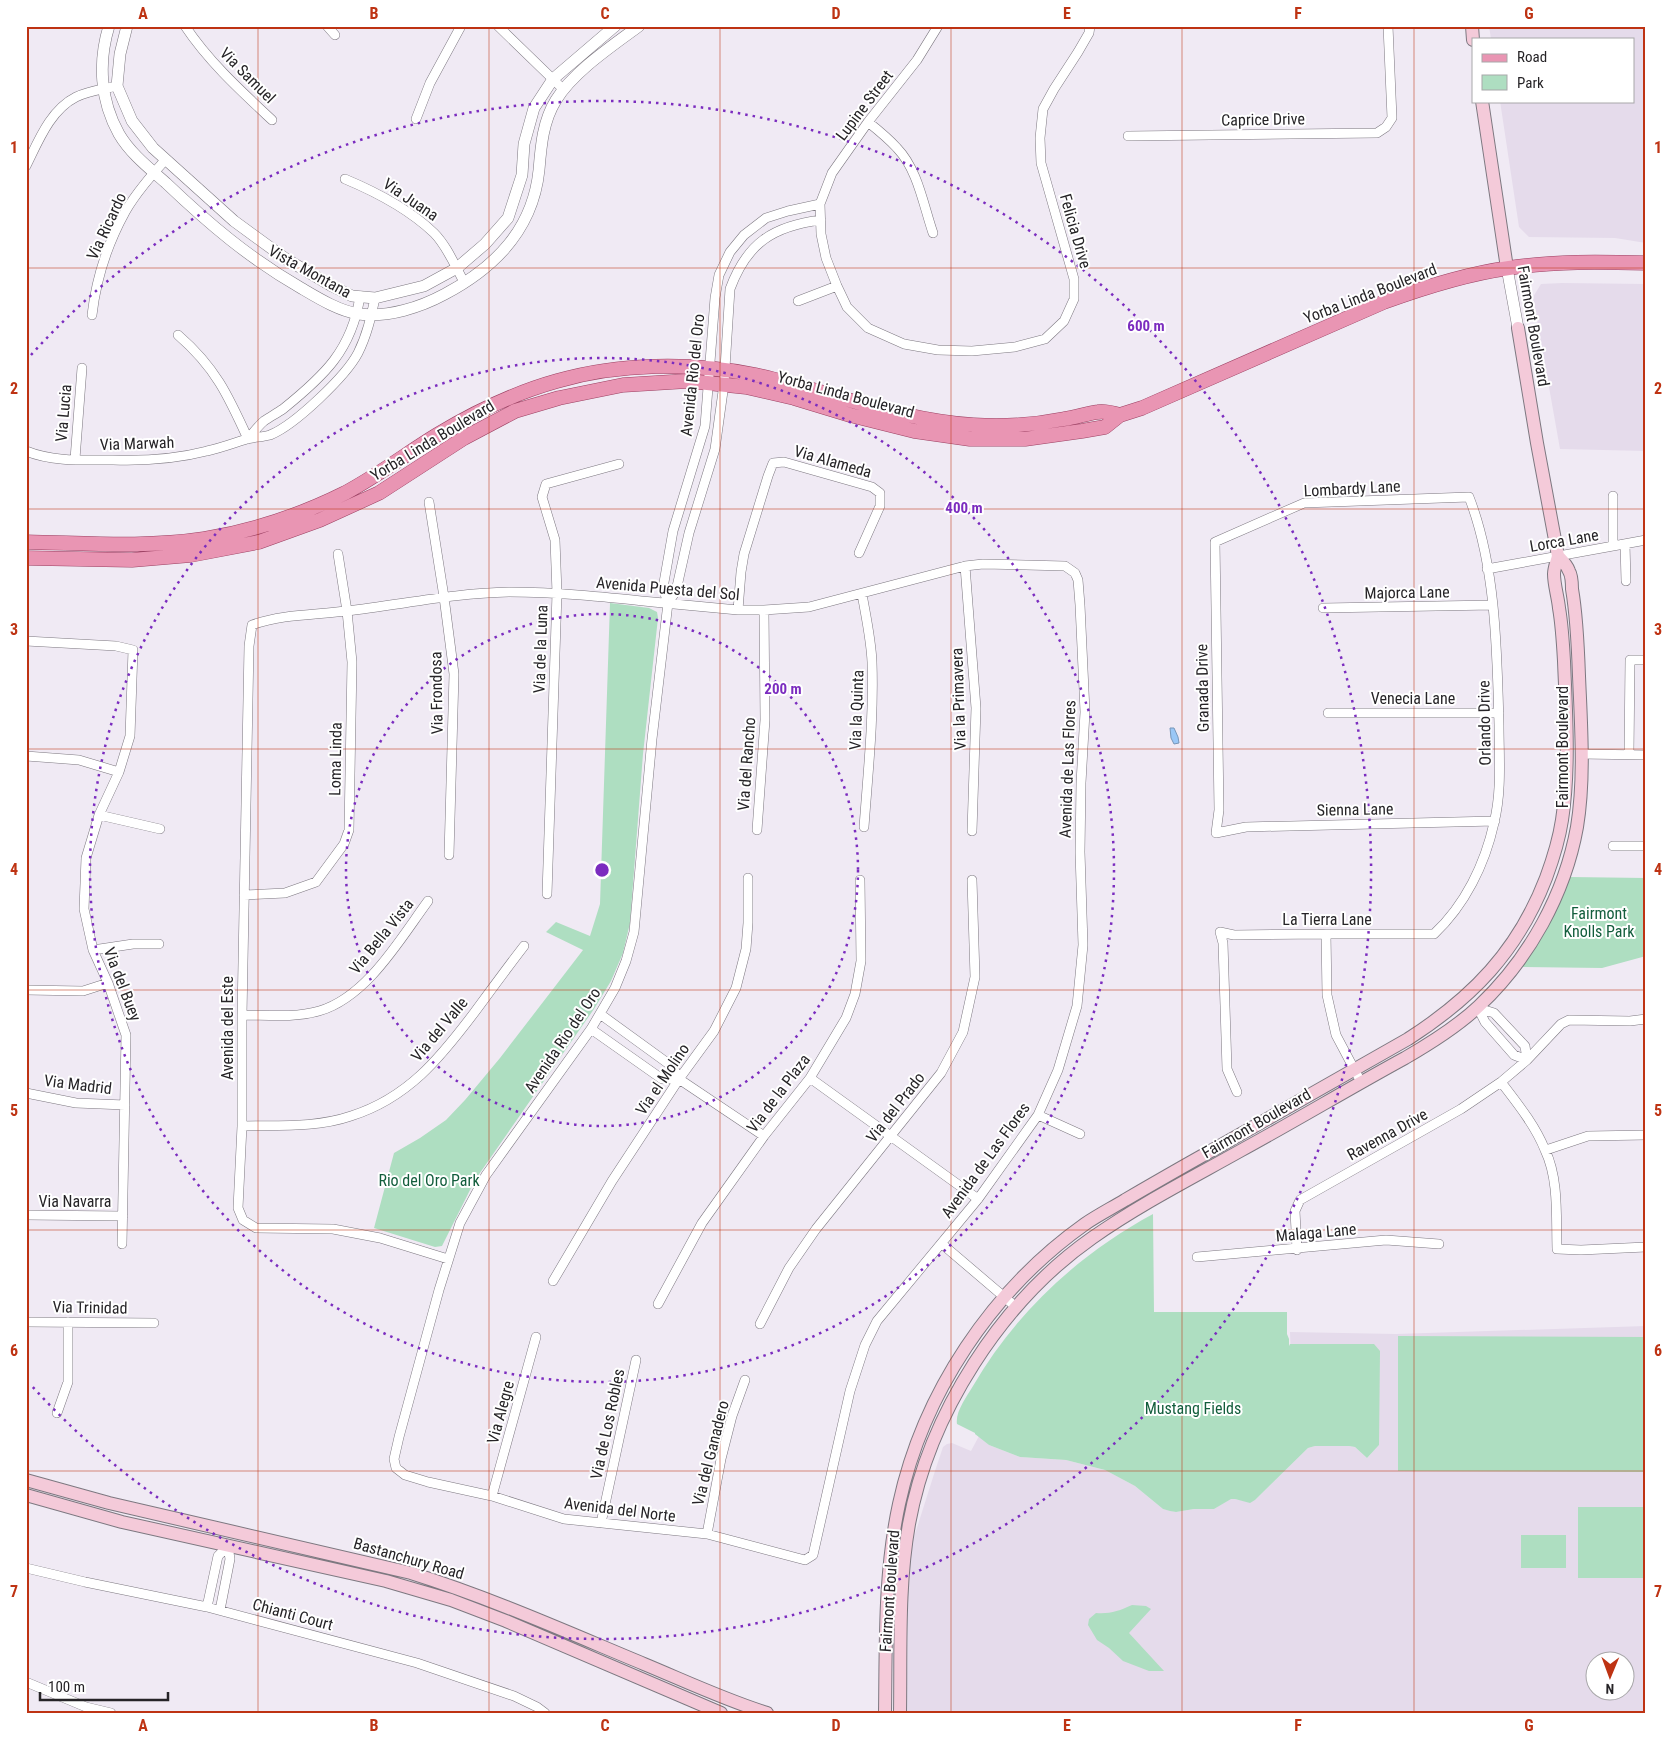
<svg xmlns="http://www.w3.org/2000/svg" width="1672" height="1739" viewBox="0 0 1672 1739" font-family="'Roboto Condensed',sans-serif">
	<rect width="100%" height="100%" fill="#f0eaf4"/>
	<path fill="#e5dbeb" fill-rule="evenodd" d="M1489 26H1646V243L1615 238 1529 237 1519 227 1500 101H1633V39H1491Z
		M1562 283 1646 284V451L1560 449 1533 297 1541 284Z
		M1646 1326V1713H907L908 1556 935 1471 943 1447 947 1444 952 1443 971 1451 979 1436 989 1445 1020 1457 1066 1460 1105 1470 1135 1486 1163 1509 1176 1512 1194 1509H1214L1230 1499H1235L1250 1502 1255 1500 1308 1448 1315 1446H1349L1355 1447 1367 1458 1379 1445 1291 1363 1290 1332 1396 1334ZM1594 1662H1624V1692H1594Z"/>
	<path fill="#aedec1" d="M610 603 649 608 657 612 658 618 643 754 630 923 623 953 611 981 594 1009 475 1180 442 1246 435 1247 374 1228 394 1153 420 1138 446 1120 465 1100 500 1058 583 950 546 932 556 922 590 936 600 904Z
		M1570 877 1646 878V956L1602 968 1521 967Z
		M1153 1214 1154 1312H1287V1334L1289 1339V1346L1290 1344H1374L1380 1351 1379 1445 1367 1458 1355 1447 1349 1446H1315L1308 1448 1255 1500 1250 1503 1235 1499H1231L1214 1509H1194L1176 1512 1170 1511 1163 1509 1135 1486 1105 1470 1066 1460 1020 1457 989 1445 975 1434V1433L957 1424C955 1412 967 1396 973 1386 1016 1312 1078 1255 1153 1214Z
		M1398 1336 1646 1337V1472L1398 1471Z
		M1578 1507H1646V1578H1578Z
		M1521 1535H1566V1568H1521Z
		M1132 1605 1146 1606 1151 1609 1129 1633 1164 1671H1149L1123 1661 1109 1648 1097 1640 1088 1625 1089 1619 1096 1613C1110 1614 1119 1611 1132 1605Z"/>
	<path fill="#9ac7f6" stroke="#7796b8" d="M1170 728H1174L1178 737 1179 743 1174 744 1171 738Z"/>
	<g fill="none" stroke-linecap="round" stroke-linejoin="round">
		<defs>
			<path id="minor" d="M185 26C209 62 241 91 272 120
				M327 26 335 35
				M498 26 563 89
				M938 26 917 60 868 122 832 173 820 204 821 234 826 258 837 286 847 307 868 328 904 344 938 350 972 351 1015 347 1045 339 1064 321 1074 299V279L1041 163 1040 138 1043 109 1054 89 1078 52 1089 33 1090 26
				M416 119 430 83 461 26
				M868 122C878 130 888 138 897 148 918 170 923 204 933 233
				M1128 136 1377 133 1386 127 1392 118 1388 26
				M26 166C38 142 50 110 76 97 88 91 104 89 117 86
				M345 179C376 192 409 209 434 233 447 246 455 266 464 282
				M798 301 837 286
				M92 315C96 280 108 243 125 212 136 193 151 176 166 159
				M178 335C215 367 228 395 248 439
				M248 439C253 433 258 426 264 421 270 417 277 413 283 409 324 376 352 350 360 296
				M26 451C53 462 84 460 113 460 144 461 176 459 207 451 221 448 234 443 247 439 255 437 263 437 270 435 295 425 346 376 358 353 367 335 371 317 375 298
				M75 459 82 368
				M429 502 444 597 454 674 449 855
				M1625 544 1626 581
				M1613 546V496
				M965 566 976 708 972 831
				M1487 569 1646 540
				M862 594C866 617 871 639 872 662 874 717 868 772 864 827
				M668 603 663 588 673 531 705 426 715 298 719 275 730 252 744 235 766 218 788 211 820 204
				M1323 608 1493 605
				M738 610 741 572 744 554 768 476 773 463 784 462 872 487 880 493V506L859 553
				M26 641 116 646 133 650 130 736 119 772 99 815 86 858 84 909 93 950 108 983 126 1035 122 1244
				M1328 713H1499
				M1581 754 1646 755
				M1629 754 1630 660H1646
				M26 756 79 760 119 772
				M99 815 160 829
				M757 830 765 720 764 610
				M1613 846H1646
				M547 894 557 593 555 540 542 497 546 484 619 464
				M244 895 285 893 316 882 344 844 349 830 352 662 347 611 338 554
				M1326 934 1327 995 1336 1035 1361 1082
				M93 950 133 944H159
				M26 990 83 991 108 983
				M1478 1008 1494 1013 1525 1046 1527 1060
				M1478 1008 1485 1022 1514 1055 1527 1060
				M600 1014 673 1067 679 1079 764 1136
				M242 1015C267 1015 294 1018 319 1011 367 997 400 939 428 901
				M591 1029 662 1079H679
				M810 1078 978 1199
				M1501 1082C1517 1103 1535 1125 1545 1150 1559 1179 1556 1217 1557 1249L1581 1250 1646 1247
				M1237 1092 1227 1069 1223 943 1220 932 1234 935 1326 934H1434C1465 905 1485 864 1494 823 1502 791 1499 757 1499 725 1497 651 1496 566 1469 497L1304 503 1215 542 1219 810 1216 833 1246 827 1495 821
				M26 1093 76 1103 125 1105
				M1038 1115 1080 1134
				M242 1126C278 1125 316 1128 351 1116 408 1098 440 1058 474 1013 491 990 507 968 524 946
				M1546 1150 1588 1136 1646 1135
				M26 1215 123 1216
				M942 1244 1016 1307
				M1297 1250 1295 1211 1300 1200 1461 1109 1501 1082 1527 1060 1561 1024 1569 1020 1630 1021 1646 1019
				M1197 1257 1386 1240 1439 1244
				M448 1259 380 1238 333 1229 256 1228 243 1220 238 1208 242 1126V1015L249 646 252 625C282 614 315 615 346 611 400 605 454 593 509 592 557 592 605 597 653 602L738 610H764L809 607 965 566 983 564 1065 566 1075 573 1078 580 1080 605 1085 712 1081 783 1080 852 1083 945 1077 1006 1058 1070 1038 1115 978 1199 877 1321 865 1345 850 1391 813 1555 805 1560 707 1534 564 1519 492 1496 428 1482 405 1475 396 1468 394 1459 399 1437 439 1290 460 1223 486 1175 591 1029 615 988 626 961 634 932 652 739 668 603 676 591 689 533 715 449 724 384 730 289C747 243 773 226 821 220
				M553 1281 612 1181 679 1079 714 1031 736 988 746 949 748 923V878
				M658 1304 702 1223 764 1136 810 1078 846 1018 855 994 861 961 860 880
				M26 1322 154 1323
				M760 1324 789 1268 816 1229 941 1073 963 1032 975 977 972 880
				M57 1413 68 1382V1322
				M492 1496 536 1337
				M601 1523 636 1360
				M707 1534 721 1459 732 1416 745 1380
				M26 1568 85 1582 207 1607 417 1663 514 1696 537 1707 545 1713
				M207 1607 218 1556 228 1546
				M220 1610 230 1559 228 1546
				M26 1682 86 1707 111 1713"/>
			<path id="tertiary" d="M109 26C98 62 100 100 119 134 130 153 149 168 166 183 209 224 249 258 301 288 318 298 339 311 359 314 388 318 421 307 445 294 496 267 533 229 539 170 541 145 543 121 556 100 573 72 612 46 639 26
				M127 26 120 54 117 86 132 121 153 148 234 221 286 259 332 286 352 296 375 298 424 286 457 268 485 244 508 218 522 175 524 144 534 108 553 79 615 26
				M1507 268 1518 328"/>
			<path id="secondary" d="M1472 26 1473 40
				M1482 101 1507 268
				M26 1480 109 1503 411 1573C491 1598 567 1632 644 1664 685 1681 725 1700 767 1713
				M26 1495 122 1522 386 1581 451 1600 506 1621 721 1713
				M885 1713C886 1643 884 1573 899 1504 923 1393 992 1290 1085 1224 1098 1215 1112 1208 1125 1200 1156 1182 1187 1164 1218 1147 1281 1111 1344 1075 1408 1039 1472 998 1518 951 1546 878 1553 859 1559 840 1562 820 1570 769 1566 712 1564 661 1563 643 1562 625 1559 608 1558 597 1554 585 1554 574 1554 568 1557 561 1558 556L1537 443 1518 328
				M900 1713C901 1650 898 1586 909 1524 929 1414 1001 1302 1092 1238 1139 1205 1190 1179 1240 1151 1295 1121 1350 1088 1405 1058 1431 1043 1457 1027 1479 1006 1529 959 1565 894 1577 827 1585 779 1581 724 1579 676 1578 647 1577 618 1572 589 1572 584 1572 576 1569 571 1567 565 1562 560 1558 556"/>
			<path id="primary" d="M26 542C85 543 145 548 204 539 252 531 301 515 345 493 377 476 406 454 437 435 475 412 514 393 557 381 619 363 692 362 756 375 828 391 898 420 973 425 1003 427 1034 425 1064 419 1076 418 1087 413 1098 412 1105 411 1113 413 1120 415
				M26 558 132 560 191 555 259 542 320 520 379 493 464 438 515 411 559 398 623 385 688 381 746 387 794 398 850 415 914 431 970 439H1025L1082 431 1105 427 1120 415 1142 408 1384 302C1425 287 1466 274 1509 268 1554 261 1600 262 1646 263"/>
		</defs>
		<use href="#minor" stroke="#7d7880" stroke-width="10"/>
		<use href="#tertiary" stroke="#7d7880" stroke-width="12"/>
		<use href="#secondary" stroke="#7d7880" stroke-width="14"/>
		<use href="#primary" stroke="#9b4062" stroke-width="15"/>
		<use href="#minor" stroke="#fff" stroke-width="9"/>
		<use href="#tertiary" stroke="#fff" stroke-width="11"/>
		<use href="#secondary" stroke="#f4cad9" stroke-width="12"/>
		<use href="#primary" stroke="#e995b3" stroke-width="14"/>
	</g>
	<path fill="none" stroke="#be3313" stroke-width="1" stroke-opacity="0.55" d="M258 26V1713M489 26V1713M720 26V1713M951 26V1713M1182 26V1713M1414 26V1713M26 268H1646M26 509H1646M26 749H1646M26 990H1646M26 1230H1646M26 1471H1646"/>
	<g fill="none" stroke="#7b2cbf" stroke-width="2.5" stroke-dasharray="2.5 5">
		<circle cx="602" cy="870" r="256"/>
		<circle cx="602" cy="870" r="512"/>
		<path d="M31 355A769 769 0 1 1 31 1385"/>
	</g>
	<g text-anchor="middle" stroke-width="4" stroke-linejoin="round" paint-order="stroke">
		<g font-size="16" fill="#262427" stroke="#fff">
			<text transform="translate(248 75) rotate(45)" y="6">Via Samuel</text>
			<text transform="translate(864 105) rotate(-53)" y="6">Lupine Street</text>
			<text transform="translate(1263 119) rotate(-1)" y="6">Caprice Drive</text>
			<text transform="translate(411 199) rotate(34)" y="6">Via Juana</text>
			<text transform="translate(106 226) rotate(-65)" y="6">Via Ricardo</text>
			<text transform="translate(1076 231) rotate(74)" y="6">Felicia Drive</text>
			<text transform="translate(310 271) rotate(29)" y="6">Vista Montana</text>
			<text transform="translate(1370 293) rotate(-21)" y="6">Yorba Linda Boulevard</text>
			<text transform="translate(1534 326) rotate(80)" y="6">Fairmont Boulevard</text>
			<text transform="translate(692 375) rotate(-84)" y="6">Avenida Rio del Oro</text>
			<text transform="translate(846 394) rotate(15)" y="6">Yorba Linda Boulevard</text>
			<text transform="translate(63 413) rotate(-85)" y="6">Via Lucia</text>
			<text transform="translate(432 440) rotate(-31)" y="6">Yorba Linda Boulevard</text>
			<text transform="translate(137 443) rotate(-2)" y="6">Via Marwah</text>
			<text transform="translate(833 461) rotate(16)" y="6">Via Alameda</text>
			<text transform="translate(1352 488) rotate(-3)" y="6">Lombardy Lane</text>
			<text transform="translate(1564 540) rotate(-10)" y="6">Lorca Lane</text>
			<text transform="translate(668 588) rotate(5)" y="6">Avenida Puesta del Sol</text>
			<text transform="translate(1407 592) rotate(-1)" y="6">Majorca Lane</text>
			<text transform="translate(540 649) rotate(-88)" y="6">Via de la Luna</text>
			<text transform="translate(1202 688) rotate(-91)" y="6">Granada Drive</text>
			<text transform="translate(436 693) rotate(-91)" y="6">Via Frondosa</text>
			<text x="1413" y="704">Venecia Lane</text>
			<text transform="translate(958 699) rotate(-92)" y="6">Via la Primavera</text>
			<text transform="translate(856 710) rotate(-88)" y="6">Via la Quinta</text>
			<text transform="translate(1484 723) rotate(-91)" y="6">Orlando Drive</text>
			<text transform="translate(1562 747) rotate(-90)" y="6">Fairmont Boulevard</text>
			<text transform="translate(335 759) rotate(-89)" y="6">Loma Linda</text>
			<text transform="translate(746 764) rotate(-86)" y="6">Via del Rancho</text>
			<text transform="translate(1067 769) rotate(-88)" y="6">Avenida de Las Flores</text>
			<text transform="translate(1355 809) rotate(-1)" y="6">Sienna Lane</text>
			<text x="1327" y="925">La Tierra Lane</text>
			<text transform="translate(381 936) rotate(-51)" y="6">Via Bella Vista</text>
			<text transform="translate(123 984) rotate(69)" y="6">Via del Buey</text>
			<text transform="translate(227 1028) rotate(-90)" y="6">Avenida del Este</text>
			<text transform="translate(439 1029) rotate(-50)" y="6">Via del Valle</text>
			<text transform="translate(562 1040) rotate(-56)" y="6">Avenida Rio del Oro</text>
			<text transform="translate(662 1079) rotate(-56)" y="6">Via el Molino</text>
			<text transform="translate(78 1084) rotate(7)" y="6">Via Madrid</text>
			<text transform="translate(778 1093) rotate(-53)" y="6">Via de la Plaza</text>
			<text transform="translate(895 1107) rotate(-52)" y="6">Via del Prado</text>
			<text transform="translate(1256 1123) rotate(-30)" y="6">Fairmont Boulevard</text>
			<text transform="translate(1387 1134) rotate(-29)" y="6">Ravenna Drive</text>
			<text transform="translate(985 1160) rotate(-54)" y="6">Avenida de Las Flores</text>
			<text x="75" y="1207">Via Navarra</text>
			<text transform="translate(1316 1232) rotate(-5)" y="6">Malaga Lane</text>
			<text transform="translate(90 1307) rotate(1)" y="6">Via Trinidad</text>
			<text transform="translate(500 1412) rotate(-75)" y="6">Via Alegre</text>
			<text transform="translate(607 1424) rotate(-78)" y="6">Via de Los Robles</text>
			<text transform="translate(710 1453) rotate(-76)" y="6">Via del Ganadero</text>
			<text transform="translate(620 1509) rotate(7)" y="6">Avenida del Norte</text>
			<text transform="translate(409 1558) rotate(16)" y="6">Bastanchury Road</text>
			<text transform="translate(889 1591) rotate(-86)" y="6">Fairmont Boulevard</text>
			<text transform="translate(293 1614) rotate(15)" y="6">Chianti Court</text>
		</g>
		<g font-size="16" fill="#125d3c" stroke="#fff">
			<text x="1599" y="919">Fairmont<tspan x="1599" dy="18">Knolls Park</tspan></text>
			<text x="429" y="1186">Rio del Oro Park</text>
			<text x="1193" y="1414">Mustang Fields</text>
		</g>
	</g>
	<circle cx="602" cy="870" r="8" fill="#7b2cbf" stroke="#fff" stroke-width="2.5"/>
	<g font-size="15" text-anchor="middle" font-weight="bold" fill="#7b2cbf" stroke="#fff" stroke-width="4" stroke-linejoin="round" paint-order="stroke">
		<text x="1146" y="331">600 m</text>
		<text x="964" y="513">400 m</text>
		<text x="783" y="694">200 m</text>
	</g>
	<rect width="1672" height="1739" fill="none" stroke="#ffffff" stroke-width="55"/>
	<rect x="1472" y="38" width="162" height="65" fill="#ffffff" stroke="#a8a7a9"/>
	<rect x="1482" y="54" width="25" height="8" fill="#e995b3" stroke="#a8a7a9"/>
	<text x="1517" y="62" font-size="15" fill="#262427">Road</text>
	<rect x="1482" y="75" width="25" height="15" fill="#aedec1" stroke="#a8a7a9"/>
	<text x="1517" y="88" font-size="15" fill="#262427">Park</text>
	<g transform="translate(1610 1676) rotate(181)"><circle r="24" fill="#ffffff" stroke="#a8a7a9"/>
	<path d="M0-4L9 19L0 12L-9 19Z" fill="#be3313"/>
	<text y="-8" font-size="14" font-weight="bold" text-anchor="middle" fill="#262427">N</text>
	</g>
	<path d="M40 1692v8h128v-8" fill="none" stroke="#262427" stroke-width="2.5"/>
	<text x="48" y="1692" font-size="15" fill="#262427" stroke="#ffffff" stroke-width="4" paint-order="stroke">100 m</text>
	<rect x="28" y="28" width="1616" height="1684" fill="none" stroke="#be3313" stroke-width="2"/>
	<g font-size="16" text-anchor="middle" font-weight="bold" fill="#be3313">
		<text x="143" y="19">A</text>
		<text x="374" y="19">B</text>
		<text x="605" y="19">C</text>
		<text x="836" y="19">D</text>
		<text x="1067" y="19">E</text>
		<text x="1298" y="19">F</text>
		<text x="1529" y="19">G</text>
		<text x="14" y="153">1</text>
		<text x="1658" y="153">1</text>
		<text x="14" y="394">2</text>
		<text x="1658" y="394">2</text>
		<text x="14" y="635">3</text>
		<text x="1658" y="635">3</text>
		<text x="14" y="875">4</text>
		<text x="1658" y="875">4</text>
		<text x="14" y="1116">5</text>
		<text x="1658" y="1116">5</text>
		<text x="14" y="1356">6</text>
		<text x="1658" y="1356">6</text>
		<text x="14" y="1597">7</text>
		<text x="1658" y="1597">7</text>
		<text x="143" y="1731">A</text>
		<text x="374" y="1731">B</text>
		<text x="605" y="1731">C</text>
		<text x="836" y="1731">D</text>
		<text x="1067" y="1731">E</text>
		<text x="1298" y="1731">F</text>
		<text x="1529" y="1731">G</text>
	</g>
</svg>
